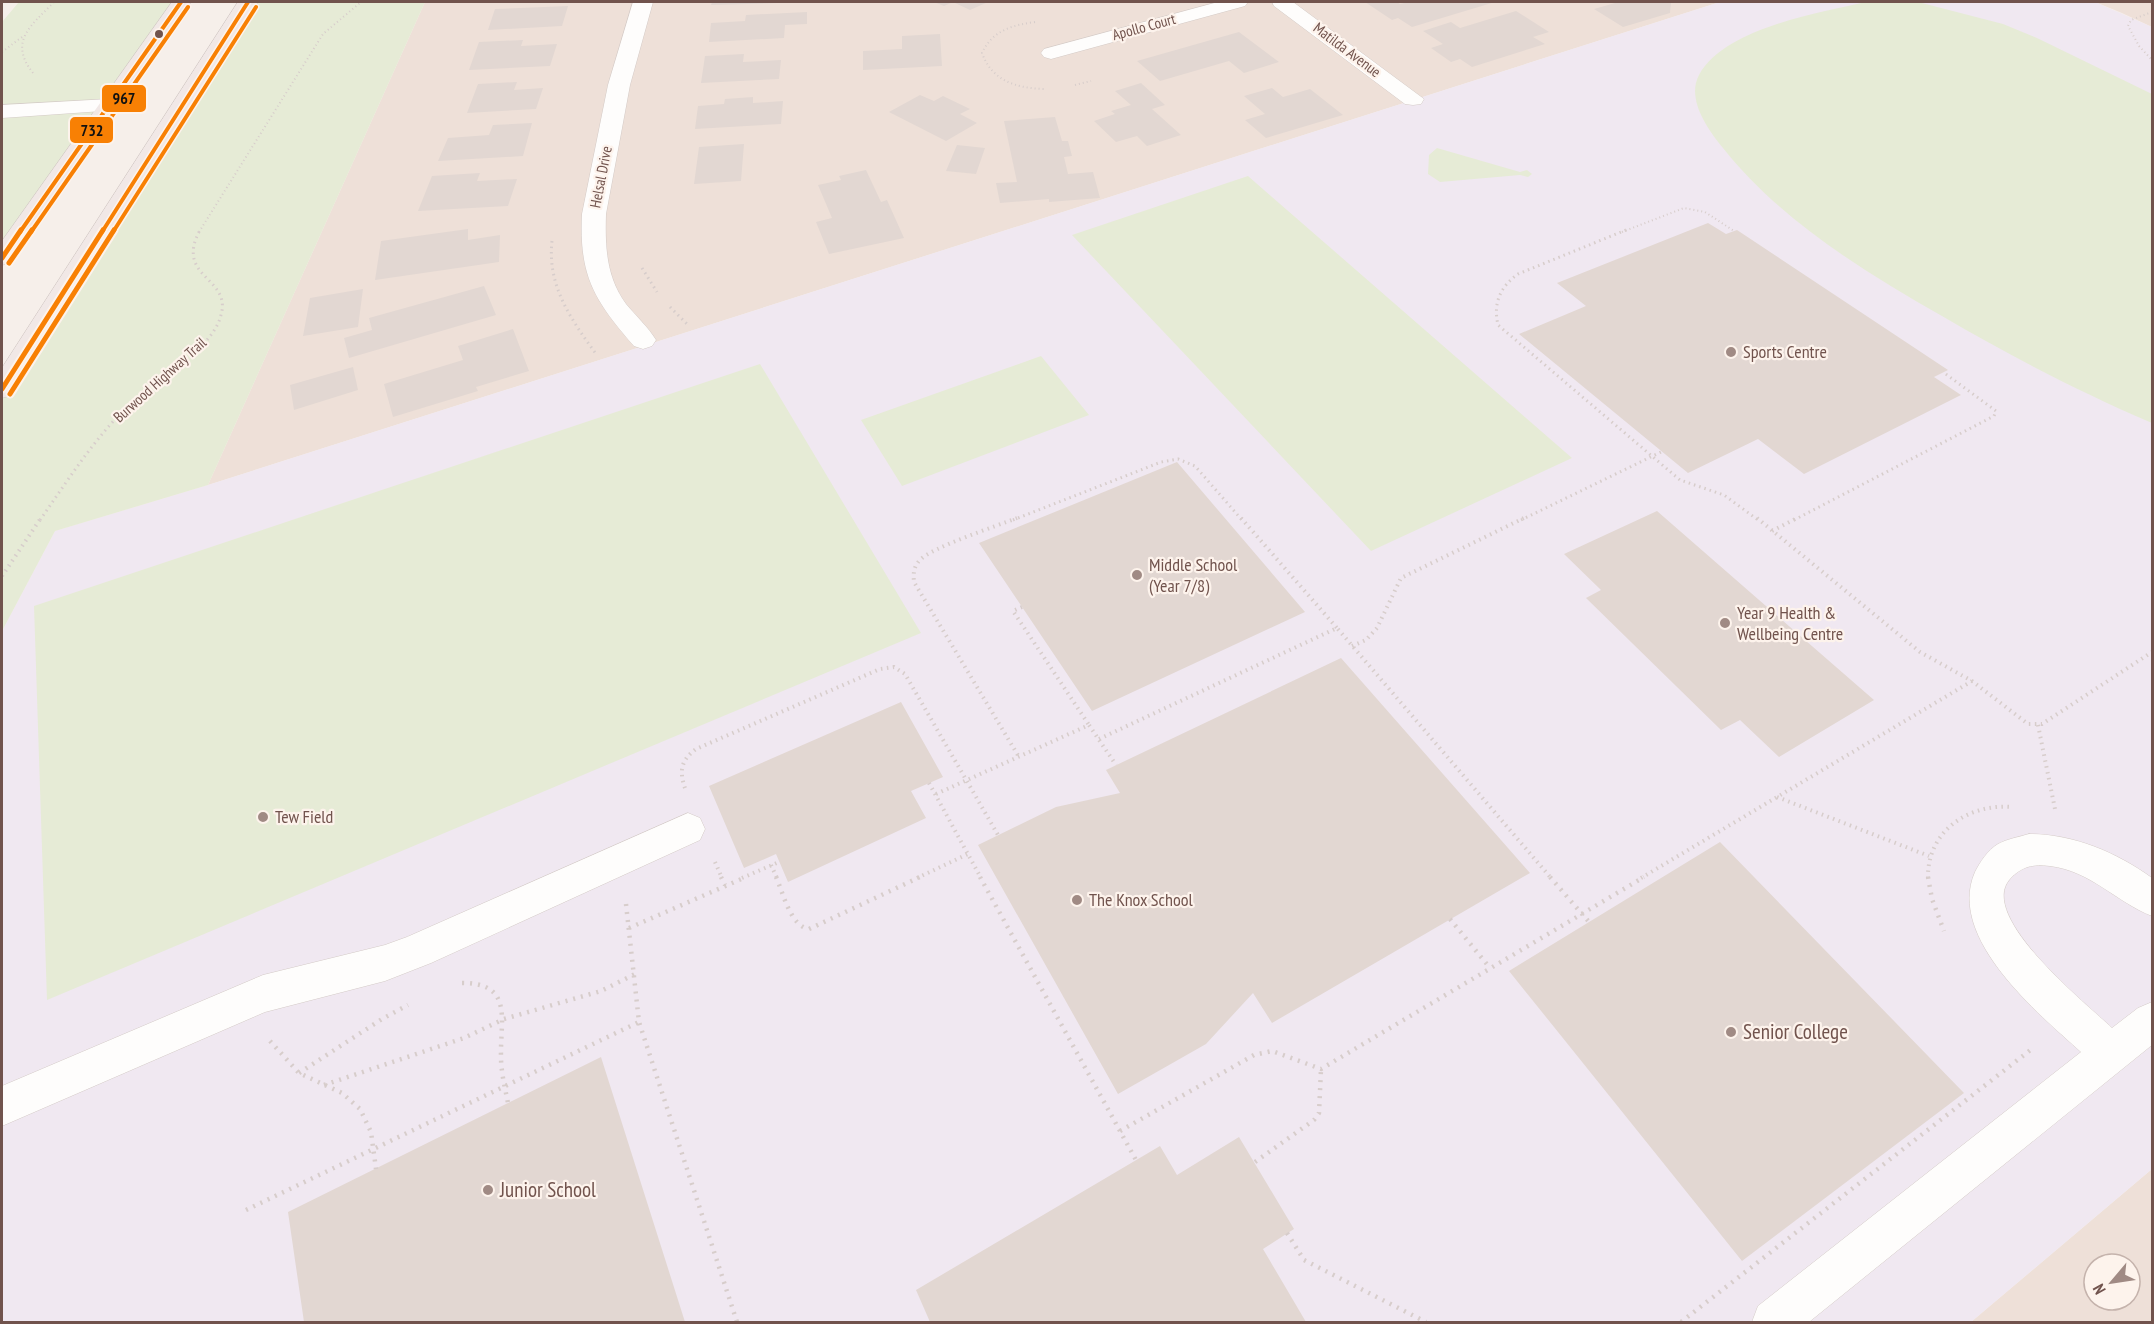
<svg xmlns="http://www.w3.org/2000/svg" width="2154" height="1324" viewBox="0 0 2154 1324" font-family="'PT Sans Narrow',sans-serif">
	<rect width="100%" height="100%" fill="#f6efea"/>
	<path fill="#eee0d8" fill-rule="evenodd" d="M425 2H1720L208 485Z
		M2095 2H2152V27L2122 13Z
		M2152 1169V1322H1971ZM2094 1264H2130V1300H2094Z"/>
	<path fill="#f0e8f1" d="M1720 2H2095L2152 27V1169L1971 1322H2V631L55 531 208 485Z"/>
	<path fill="#e6ebd6" d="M19 2H181L2 258V22Z
		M248 2H425L208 485 55 531 2 631V389Z
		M1866 2H1918L2003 24 2037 38 2152 94V423C2078 391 2012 357 1942 316 1863 271 1780 220 1723 148 1708 130 1686 99 1699 75 1725 28 1818 13 1866 2Z
		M1437 148 1520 172 1527 170 1532 174 1528 177 1520 175 1440 182 1428 174 1429 155Z
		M1248 176 1572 458 1371 551 1072 235Z
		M1041 356 1089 415 902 486 861 420Z
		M760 364 921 633 47 1000 34 606Z"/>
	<path fill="#e2d7d2" d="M712 2H777V3L711 5Z
		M934 2H988L970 10 953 2 944 6Z
		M1365 2H1397L1400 4 1409 2H1495L1412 27 1398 18 1392 20Z
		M1613 2H1671L1670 13 1623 27 1594 9 1615 3Z
		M568 6 562 26 488 30 495 9Z
		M1516 11 1549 32 1533 37 1545 44 1472 67 1460 59 1451 62 1431 48 1443 44 1423 31 1451 22 1460 28Z
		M807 12V24L785 25 784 38 709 42 711 23 745 21 746 15Z
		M1239 32 1279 62 1244 73 1229 61 1160 81 1137 61Z
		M940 34 942 66 863 70V51L902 49V36Z
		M523 40 521 46 557 44 550 66 469 70 479 42Z
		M744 54 743 62 781 60 779 79 701 83 705 56Z
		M517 82 514 90 543 88 536 109 467 113 478 84Z
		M1141 83 1165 105 1152 109 1181 135 1147 146 1137 136 1116 142 1094 121 1115 114 1111 111 1131 105 1115 91Z
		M1272 88 1283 97 1310 89 1343 115 1266 138 1245 120 1265 114 1244 96Z
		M920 95 934 101 943 96 970 109 960 114 977 123 946 141 889 112Z
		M753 97V103L783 101 781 124 695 129 698 106 724 104 725 99Z
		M1055 117 1062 141H1068L1072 156 1064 157 1068 174 1093 172 1100 198 1049 202V199L1000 203 996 183 1017 182 1004 121Z
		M532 123 523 156 438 161 448 138 489 135 493 125Z
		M744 144 741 181 694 184 699 147Z
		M957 145 985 148 976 174 946 171Z
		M866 170 881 202 887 200 904 238 829 254 816 222 832 218 818 185 841 180 839 176Z
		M480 173 477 181 517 179 508 206 418 211 432 176Z
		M1708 223 1726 234 1737 230 1948 370 1934 377 1961 395 1804 474 1758 439 1688 473 1519 334 1586 306 1557 283Z
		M468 229V240L500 235 499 262 375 280 381 241Z
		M484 286 496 315 349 358 344 338 372 330 369 318Z
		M363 289 358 327 303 336 310 298Z
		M513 329 529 371 476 387 478 391 393 417 384 384 463 360 458 346Z
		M353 367 358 390 294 410 290 385Z
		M1177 462 1305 612 1092 711 979 543Z
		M1657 511 1874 700 1779 757 1740 720 1721 730 1586 598 1601 590 1564 554Z
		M1341 658 1530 873 1272 1023 1253 993 1206 1044 1118 1094 978 845 1056 807 1120 793 1106 770Z
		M901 702 943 777 911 791 926 818 788 882 776 854 744 868 709 786Z
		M1720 842 1964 1093 1742 1261 1509 971Z
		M601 1057 685 1322H304L288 1212Z
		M1239 1137 1294 1229 1263 1249 1306 1322H930L916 1290 1160 1146 1177 1175Z"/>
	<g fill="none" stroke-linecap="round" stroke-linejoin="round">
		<defs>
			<path id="service" d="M688 813 700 818 705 829 700 840 431 963 385 981 265 1012 2 1126V1086L263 975 385 945 407 937Z
				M2029 834C2073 834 2116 852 2152 878V916C2116 902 2091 871 2050 866 2033 864 2022 866 2010 879 1976 916 2089 1006 2112 1028L2138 1008 2152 1002V1045L1809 1322H1752L1758 1306 2081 1052C2039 1014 1946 938 1975 872 1980 862 1988 850 1998 844 2007 839 2019 837 2029 834Z"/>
			<path id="minor" d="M633 2H653L630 85 606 214C605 246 606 277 626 304 636 316 648 327 656 340L652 346 643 349 634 346C594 300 579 276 582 214L608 85Z
				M1218 2H1248L1245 6 1051 59 1044 57 1041 53 1044 49Z
				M1272 2H1293L1424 99 1421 104 1413 105 1405 104 1274 6Z
				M109 99 117 100 120 105 117 110 2 118V105Z"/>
			<path id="trunk" d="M172 2H191L11 263 2 265V241Z
				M238 2H258L12 395 2 398V368Z"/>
		</defs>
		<use href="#service" stroke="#d4cbc7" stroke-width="1"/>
		<use href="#minor" stroke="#d4cbc7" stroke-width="1"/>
		<use href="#trunk" stroke="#d4cac7" stroke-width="1"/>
		<path stroke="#d7cdcb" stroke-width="2" stroke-dasharray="1 3" stroke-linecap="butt" d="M2152 12 2131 20 2128 26 2139 46 2152 60
			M1035 22C1012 25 992 31 982 53 992 81 1016 88 1044 89
			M2 52 22 37
			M33 73C8 41 31 26 54 2
			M1075 85 1091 81
			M199 232 323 34 361 2
			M1622 232 1684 208 1705 212 1734 231"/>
		<path stroke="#d7cdcb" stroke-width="3" stroke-dasharray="1.5 4" stroke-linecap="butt" d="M1626 230 1518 274C1500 287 1493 303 1498 325L1680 480 1724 495 1758 520
			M552 241C547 286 571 319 596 354
			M642 268 657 292
			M670 307 687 324
			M40 520C66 483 92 442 124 410 141 393 162 379 181 364 196 352 216 335 221 315 232 277 174 278 200 230
			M1013 520 1161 462 1178 459 1195 466 1242 520
			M1521 520 1661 452
			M1794 520 1994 416 1996 411 1943 372"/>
		<path stroke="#d7cdcb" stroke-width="4" stroke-dasharray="1.5 4.5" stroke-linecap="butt" d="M1017 518C997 526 932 547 920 560 914 566 913 573 914 582L1019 757
			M1241 518 1337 628
			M1757 518 1920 652 1972 681 2028 724H2042L2152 652
			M1772 531 1797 518
			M2 576 41 518
			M1022 607 1013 611 1089 725
			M1352 646 1366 640 1377 628 1401 578 1524 518
			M2038 725 2055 809
			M1099 739 1337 628 1551 878
			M929 783 981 878
			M685 788C679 771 681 760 696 749L880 669 894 667 905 674 998 835
			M936 794 1089 725 1116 765
			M1777 797 1929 856
			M715 862 722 878
			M771 865 777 878
			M742 878 779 862
			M917 878 968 854
			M1641 878 1972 681
			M1928 878C1927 831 1969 803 2013 807"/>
		<path stroke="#d7cdcb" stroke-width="4.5" stroke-dasharray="2 6" stroke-linecap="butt" d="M721 877 725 885
			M776 877C783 892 790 926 809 929L920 877
			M980 877 1136 1160
			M1550 877 1589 922
			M1928 877 1932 899 1944 931
			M626 904 639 1022 737 1322
			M1450 919 1490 968
			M629 928 746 877
			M462 983C514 983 500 1020 501 1057 501 1072 505 1088 508 1103
			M270 1041 299 1073 342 1093 360 1109 371 1132 376 1169
			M299 1073 382 1019 408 1005
			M324 1085 464 1038 504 1019 601 991 635 974
			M1120 1131 1254 1055 1272 1051 1321 1069 1644 877
			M1255 1162 1314 1120 1319 1113 1321 1069
			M246 1210 639 1022
			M1287 1233 1304 1260 1426 1322
			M1681 1322 2033 1048"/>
		<use href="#service" fill="#fefdfc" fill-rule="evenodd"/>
		<use href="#minor" fill="#fefdfc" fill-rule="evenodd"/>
		<use href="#trunk" fill="#f1e8e6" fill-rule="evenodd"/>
		<defs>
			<path id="bus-1-far1" d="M20 232 181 2
				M102 232 248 2"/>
			<path id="bus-1" d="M2 258 21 230
				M2 389 103 230"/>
			<path id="bus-2-far1" d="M31 232 188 7
				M113 232 256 7"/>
			<path id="bus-2" d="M9 263 32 230
				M10 394 114 230"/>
		</defs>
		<use href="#bus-1-far1" stroke="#fdf3ec" stroke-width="7"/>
		<use href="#bus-1" stroke="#fdf3ec" stroke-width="9"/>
		<use href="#bus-2-far1" stroke="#fdf3ec" stroke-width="7"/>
		<use href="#bus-2" stroke="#fdf3ec" stroke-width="9"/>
		<use href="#bus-1-far1" stroke="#f88004" stroke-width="4"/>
		<use href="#bus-1" stroke="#f88004" stroke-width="5"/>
		<use href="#bus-2-far1" stroke="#f88004" stroke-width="4"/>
		<use href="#bus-2" stroke="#f88004" stroke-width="5"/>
	</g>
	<circle fill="#71534d" stroke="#fdf3ec" stroke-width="2" cx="159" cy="34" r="5"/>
	<g fill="#a08a84" stroke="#fdf3ec" stroke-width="2">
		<circle cx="1731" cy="352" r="6"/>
		<circle cx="1137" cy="575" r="6"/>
		<circle cx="1725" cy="623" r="6"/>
		<circle cx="263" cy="817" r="6"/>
		<circle cx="1077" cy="900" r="6"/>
		<circle cx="1731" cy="1032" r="6"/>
		<circle cx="488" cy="1190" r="6"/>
	</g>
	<g text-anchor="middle" stroke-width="4.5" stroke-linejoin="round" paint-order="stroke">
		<g font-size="15" fill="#71534d" stroke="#fdf3ec">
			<text transform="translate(1144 27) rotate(-15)" y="5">Apollo Court</text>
			<text transform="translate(1347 50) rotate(37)" y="5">Matilda Avenue</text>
			<text transform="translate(601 177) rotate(-79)" y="5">Helsal Drive</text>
			<text transform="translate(160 380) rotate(-42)" y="5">Burwood Highway Trail</text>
		</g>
		<g font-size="18" fill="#71534d" stroke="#fdf3ec" text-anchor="start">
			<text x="1743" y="358">Sports Centre</text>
			<text x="1149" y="571">Middle School<tspan x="1149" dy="21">(Year 7/8)</tspan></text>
			<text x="1737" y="619">Year 9 Health &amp;<tspan x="1737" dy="21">Wellbeing Centre</tspan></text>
			<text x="275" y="823">Tew Field</text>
			<text x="1089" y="906">The Knox School</text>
		</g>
		<g font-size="21" fill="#71534d" stroke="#fdf3ec" text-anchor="start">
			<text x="1743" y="1039">Senior College</text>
			<text x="500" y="1197">Junior School</text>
		</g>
	</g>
	<g stroke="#fdf3ec" stroke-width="2">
		<rect x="101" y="84" width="46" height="29" rx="6" fill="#f88004"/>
		<rect x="69" y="116" width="45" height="28" rx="6" fill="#f88004"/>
	</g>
	<g font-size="16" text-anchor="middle" font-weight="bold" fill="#111">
		<text x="124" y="104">967</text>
		<text x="92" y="136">732</text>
	</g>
	<rect width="2154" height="1324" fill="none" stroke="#71534d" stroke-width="6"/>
	<g transform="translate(2112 1282) rotate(241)"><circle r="28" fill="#fdf3ec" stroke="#c5b3ac" stroke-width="1.5"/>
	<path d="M0-4.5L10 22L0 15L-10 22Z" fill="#a08a84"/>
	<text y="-9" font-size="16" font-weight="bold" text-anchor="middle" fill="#71534d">N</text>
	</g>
</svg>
